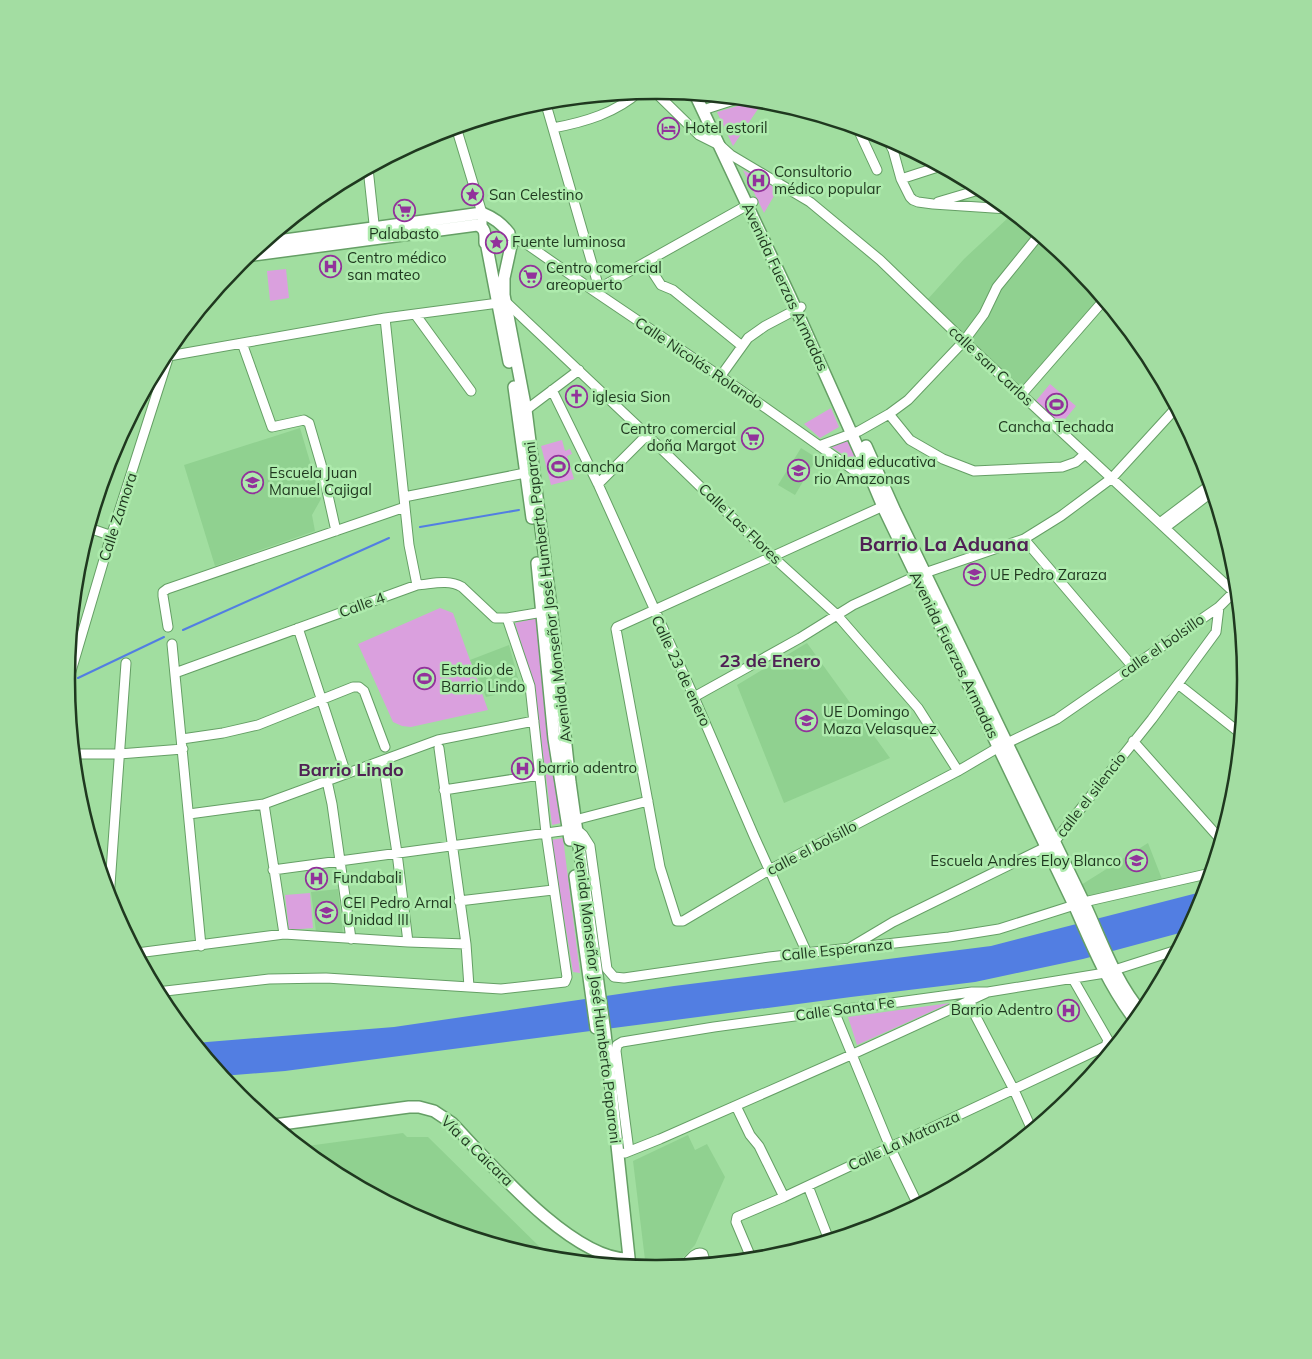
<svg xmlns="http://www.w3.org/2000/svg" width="1312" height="1359" viewBox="0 0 1312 1359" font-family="Mulish,sans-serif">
	<rect width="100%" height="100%" fill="#a1dea0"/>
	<path fill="#90d190" d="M1009 217H1017L1073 263 1101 297 1022 387 927 300 964 259Z
		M300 428 321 499 312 515 315 531 215 566 184 465Z
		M801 448 817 458 795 495 778 485Z
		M807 643 890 758 784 803 737 685Z
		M509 645 521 689 486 697 470 660Z
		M1148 843 1162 879 1128 889 1087 898 1081 885Z
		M338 889 343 934 316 932 311 892Z
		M403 1133 407 1137H428L552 1259 541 1258 430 1224 328 1170 300 1147Z
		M688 1135 695 1150 707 1144 725 1177 695 1245 673 1268H646L633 1161Z"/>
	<path fill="#daa0de" d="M758 100H764L733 146 717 112Z
		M743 170 778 189 764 213Z
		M286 269 289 298 270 301 267 271Z
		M1050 384 1076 406 1061 424 1035 402Z
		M831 408 839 427 820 438 804 424Z
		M846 439 855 456 850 459 830 446Z
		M562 440 565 451 570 449 572 454 567 456 574 479 551 485 541 446Z
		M440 608 453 613 488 710 411 727 402 726 393 722 358 644Z
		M538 618 547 730 561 823 552 825 535 688 515 623Z
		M563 838 580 973 573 972 551 840Z
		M310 893 313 928 289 930 285 895Z
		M950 1003 857 1045 848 1017Z"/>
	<path fill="#527ee2" d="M1205 891 1201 905 1187 931 1083 959 975 982 851 997 285 1071 222 1076 195 1043 394 1027 674 986 991 946Z"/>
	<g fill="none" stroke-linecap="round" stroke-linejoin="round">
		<path stroke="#527ee2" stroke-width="2" d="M420 527 519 510
			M183 630 389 538
			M78 678 164 637"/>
		<defs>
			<path id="street" d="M653 90 699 135 721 146 731 155 810 202 880 260 964 341 1237 595
				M545 101 599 288
				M703 110 740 98
				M456 127 482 213V226
				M857 127 877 170
				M553 128C585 122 616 113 640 91
				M886 137 893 150 901 179 910 197 913 200 918 202 933 204 1008 209
				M368 168 375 233
				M901 179 941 166
				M938 202 982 189
				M511 237 528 245 594 291 739 389 876 486
				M646 262 661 285 673 290 742 346
				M596 290 753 202
				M415 314 471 391
				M385 318 409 545 417 585
				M242 343 272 427 304 420 309 423 321 464 336 531
				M163 357 385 318 506 302 647 435 773 557 837 615 918 708 958 771
				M720 377 748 338 765 326 801 307
				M552 390 598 484 694 697 754 836 807 953
				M1022 394 1104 300
				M526 410 579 370
				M889 414 910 440 943 459 974 471 1062 467 1076 462 1085 454
				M819 446 859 431 889 414 908 400 964 341 984 314 997 287 1039 235
				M598 484 647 435
				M404 497 525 473
				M888 504 617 627 616 629 660 867 677 921H683L769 870 958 771 999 747 1057 719 1219 607 1234 592
				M1161 522 1210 485
				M1166 527 1212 492
				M89 528 112 536
				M1024 539 1133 667
				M168 627 163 596V592L167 589 405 507
				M298 628 346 774
				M172 644 201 946
				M175 673 417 585C432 584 448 579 462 587L495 618H507L543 612
				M1178 684 1240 733
				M68 692 69 678 108 546 173 343
				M694 697 800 638 853 605 916 576 1024 539 1061 516 1112 478 1176 408
				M182 739 223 733 258 725 353 687H359L364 691 385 747
				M1133 741 1221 840
				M439 748 466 944 469 987
				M74 754H119L183 749
				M382 761 385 775 397 853 408 942
				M327 781 332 804 351 939
				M444 790 540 775
				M264 804 284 934
				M189 814 264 804 438 740 534 721
				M575 820 648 801
				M273 870 576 829 583 835 590 846 607 969 614 977 624 978 769 957 949 937 999 929 1084 902 1211 873
				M109 899 126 663
				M459 901 553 890
				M851 947 893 922 1046 847 1055 841 1152 719 1216 632 1219 607
				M137 953 284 934 408 942 466 944
				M157 992 269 979 326 978 501 989 565 982 567 977 546 833 530 686 507 618
				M970 1001 976 1017 1014 1090 1032 1130
				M834 1011 890 1147 918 1205
				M736 1106 750 1135 759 1146 784 1197
				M629 1151 616 1051 617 1045 622 1042 714 1027 972 992H988L1105 973 1177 950
				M625 1153 660 1139 851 1055 986 993
				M808 1186 829 1240
				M752 1260 736 1222 737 1217 784 1197 1106 1046 1108 1040 1073 979
				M683 1267C689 1261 695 1250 703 1254L706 1264"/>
			<path id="secondary" d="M695 94 790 296 863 459 884 509 1076 909C1093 948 1109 986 1135 1020
				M263 243 482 213C494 218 501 223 509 233
				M511 246 504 278V295L526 410 551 607 570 782 605 1033 630 1267
				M487 247 509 362
				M247 256 477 225C486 228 485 234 485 243
				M514 387 532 518
				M866 446 895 511 1085 905C1102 942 1115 981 1142 1013
				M537 563 554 739 570 840
				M575 876 596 1028
				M274 1125 409 1107H419L434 1111 452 1123C490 1163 572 1260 629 1259"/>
		</defs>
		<use href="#street" stroke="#659f65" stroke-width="11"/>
		<use href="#secondary" stroke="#659f65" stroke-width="14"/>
		<use href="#street" stroke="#fff" stroke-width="9"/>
		<use href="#secondary" stroke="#fff" stroke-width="11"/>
	</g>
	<defs>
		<symbol id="hotel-ring" viewBox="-11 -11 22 22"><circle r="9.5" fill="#aeebad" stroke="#92329b" stroke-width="1.5"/><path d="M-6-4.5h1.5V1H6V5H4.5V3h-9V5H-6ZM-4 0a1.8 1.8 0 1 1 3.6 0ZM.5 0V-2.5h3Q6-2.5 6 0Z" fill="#92329b"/></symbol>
		<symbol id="hospital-ring" viewBox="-11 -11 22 22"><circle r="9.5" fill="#aeebad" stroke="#92329b" stroke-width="1.5"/><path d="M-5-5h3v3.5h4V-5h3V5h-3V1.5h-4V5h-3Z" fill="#92329b"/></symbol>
		<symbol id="sight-ring" viewBox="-11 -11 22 22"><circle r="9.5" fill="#aeebad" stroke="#92329b" stroke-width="1.5"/><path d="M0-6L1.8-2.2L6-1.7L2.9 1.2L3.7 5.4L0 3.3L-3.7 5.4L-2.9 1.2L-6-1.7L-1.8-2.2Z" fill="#92329b"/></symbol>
		<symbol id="supermarket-ring" viewBox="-11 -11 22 22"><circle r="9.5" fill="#aeebad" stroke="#92329b" stroke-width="1.5"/><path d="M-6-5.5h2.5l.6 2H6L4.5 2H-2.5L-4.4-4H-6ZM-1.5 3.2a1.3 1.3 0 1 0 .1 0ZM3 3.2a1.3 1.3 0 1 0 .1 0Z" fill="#92329b"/></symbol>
		<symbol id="church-ring" viewBox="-11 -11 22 22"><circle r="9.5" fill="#aeebad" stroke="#92329b" stroke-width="1.5"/><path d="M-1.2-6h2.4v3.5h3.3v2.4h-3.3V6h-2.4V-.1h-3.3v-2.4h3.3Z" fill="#92329b"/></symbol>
		<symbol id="stadium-ring" viewBox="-11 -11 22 22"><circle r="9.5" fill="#aeebad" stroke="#92329b" stroke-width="1.5"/><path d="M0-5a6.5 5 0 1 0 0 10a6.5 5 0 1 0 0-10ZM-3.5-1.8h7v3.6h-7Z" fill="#92329b"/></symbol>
		<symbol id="school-ring" viewBox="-11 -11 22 22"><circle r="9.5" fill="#aeebad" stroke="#92329b" stroke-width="1.5"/><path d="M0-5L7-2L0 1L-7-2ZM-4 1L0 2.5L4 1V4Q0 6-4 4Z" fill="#92329b"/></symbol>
	</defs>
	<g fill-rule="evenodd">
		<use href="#hotel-ring" x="656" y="116" width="25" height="25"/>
		<use href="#hospital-ring" x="746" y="168" width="25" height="25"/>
		<use href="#sight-ring" x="460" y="182" width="25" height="25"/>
		<use href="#supermarket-ring" x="392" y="198" width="25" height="25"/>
		<use href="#sight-ring" x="484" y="230" width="25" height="25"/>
		<use href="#hospital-ring" x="318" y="254" width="25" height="25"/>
		<use href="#supermarket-ring" x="518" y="264" width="25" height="25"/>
		<use href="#church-ring" x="564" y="384" width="25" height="25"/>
		<use href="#stadium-ring" x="1044" y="392" width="25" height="25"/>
		<use href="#supermarket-ring" x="740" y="426" width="25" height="25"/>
		<use href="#stadium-ring" x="546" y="454" width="25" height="25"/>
		<use href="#school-ring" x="786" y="458" width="25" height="25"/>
		<use href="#school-ring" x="240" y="470" width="25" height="25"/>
		<use href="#school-ring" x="962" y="562" width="25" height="25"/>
		<use href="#stadium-ring" x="412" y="666" width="25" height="25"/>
		<use href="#school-ring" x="794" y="708" width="25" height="25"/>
		<use href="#hospital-ring" x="510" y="756" width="25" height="25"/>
		<use href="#school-ring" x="1124" y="848" width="25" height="25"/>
		<use href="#hospital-ring" x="304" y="866" width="25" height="25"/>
		<use href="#school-ring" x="314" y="900" width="25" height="25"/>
		<use href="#hospital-ring" x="1056" y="998" width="25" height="25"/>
	</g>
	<g text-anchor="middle" stroke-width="5" stroke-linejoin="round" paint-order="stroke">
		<g font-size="15" fill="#1f381f" stroke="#aeebad" text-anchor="start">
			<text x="685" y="133">Hotel estoril</text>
			<text x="774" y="177">Consultorio<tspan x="774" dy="17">médico popular</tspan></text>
			<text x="489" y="200">San Celestino</text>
			<text x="404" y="239" text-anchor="middle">Palabasto</text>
			<text x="512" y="247">Fuente luminosa</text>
			<text x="347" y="263">Centro médico<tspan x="347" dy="17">san mateo</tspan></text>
			<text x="546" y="273">Centro comercial<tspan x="546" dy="17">areopuerto</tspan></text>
			<text x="592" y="402">iglesia Sion</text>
			<text x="1056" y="432" text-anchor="middle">Cancha Techada</text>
			<text x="736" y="434" text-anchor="end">Centro comercial<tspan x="736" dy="17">doña Margot</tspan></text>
			<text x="814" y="467">Unidad educativa<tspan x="814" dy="17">rio Amazonas</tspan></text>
			<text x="574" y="472">cancha</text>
			<text x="269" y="478">Escuela Juan<tspan x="269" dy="17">Manuel Cajigal</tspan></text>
			<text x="990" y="580">UE Pedro Zaraza</text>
			<text x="441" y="675">Estadio de<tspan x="441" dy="17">Barrio Lindo</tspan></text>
			<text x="823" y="717">UE Domingo<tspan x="823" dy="17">Maza Velasquez</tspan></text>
			<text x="538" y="773">barrio adentro</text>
			<text x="1121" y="866" text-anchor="end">Escuela Andres Eloy Blanco</text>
			<text x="333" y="883">Fundabali</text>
			<text x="343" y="908">CEI Pedro Arnal<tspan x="343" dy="17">Unidad III</tspan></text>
			<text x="1053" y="1015" text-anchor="end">Barrio Adentro</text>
		</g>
		<g font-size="15" fill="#1f381f" stroke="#aeebad">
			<text transform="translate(785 287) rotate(65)" y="5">Avenida Fuerzas Armadas</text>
			<text transform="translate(699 363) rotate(34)" y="5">Calle Nicolás Rolando</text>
			<text transform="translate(991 366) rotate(43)" y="5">calle san Carlos</text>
			<text transform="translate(118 517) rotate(-72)" y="5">Calle Zamora</text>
			<text transform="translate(740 524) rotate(44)" y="5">Calle Las Flores</text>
			<text transform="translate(548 592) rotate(-97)" y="5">Avenida Monseñor José Humberto Paparoni</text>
			<text transform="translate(362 605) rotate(-20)" y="5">Calle 4</text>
			<text transform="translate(1162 646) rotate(-35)" y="5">calle el bolsillo</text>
			<text transform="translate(954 655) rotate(64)" y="5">Avenida Fuerzas Armadas</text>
			<text transform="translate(681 671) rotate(65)" y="5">Calle 23 de enero</text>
			<text transform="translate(1091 795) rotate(-52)" y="5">calle el silencio</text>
			<text transform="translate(812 848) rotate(-28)" y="5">calle el bolsillo</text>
			<text transform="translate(837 950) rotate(-6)" y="5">Calle Esperanza</text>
			<text transform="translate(597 993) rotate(83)" y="5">Avenida Monseñor José Humberto Paparoni</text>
			<text transform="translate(845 1009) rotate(-8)" y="5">Calle Santa Fe</text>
			<text transform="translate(904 1141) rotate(-25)" y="5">Calle La Matanza</text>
			<text transform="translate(477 1151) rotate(44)" y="5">Vía a Caicara</text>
		</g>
		<g font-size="18" font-weight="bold" fill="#4f2154" stroke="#aeebad">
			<text x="770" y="667">23 de Enero</text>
			<text x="351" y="776">Barrio Lindo</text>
		</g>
		<g font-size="20" font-weight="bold" fill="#4f2154" stroke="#aeebad">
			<text x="944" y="551">Barrio La Aduana</text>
		</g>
	</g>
	<path d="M0 0H1312V1359H0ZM655 99H657A580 580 0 0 1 1237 679V680A580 580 0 0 1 657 1260H655A580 580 0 0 1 75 680V679A580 580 0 0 1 655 99Z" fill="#a3dda2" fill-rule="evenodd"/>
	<path fill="none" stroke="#1f381f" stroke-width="2.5" d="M655 99H657A580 580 0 0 1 1237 679V680A580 580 0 0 1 657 1260H655A580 580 0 0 1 75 680V679A580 580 0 0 1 655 99Z"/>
</svg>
